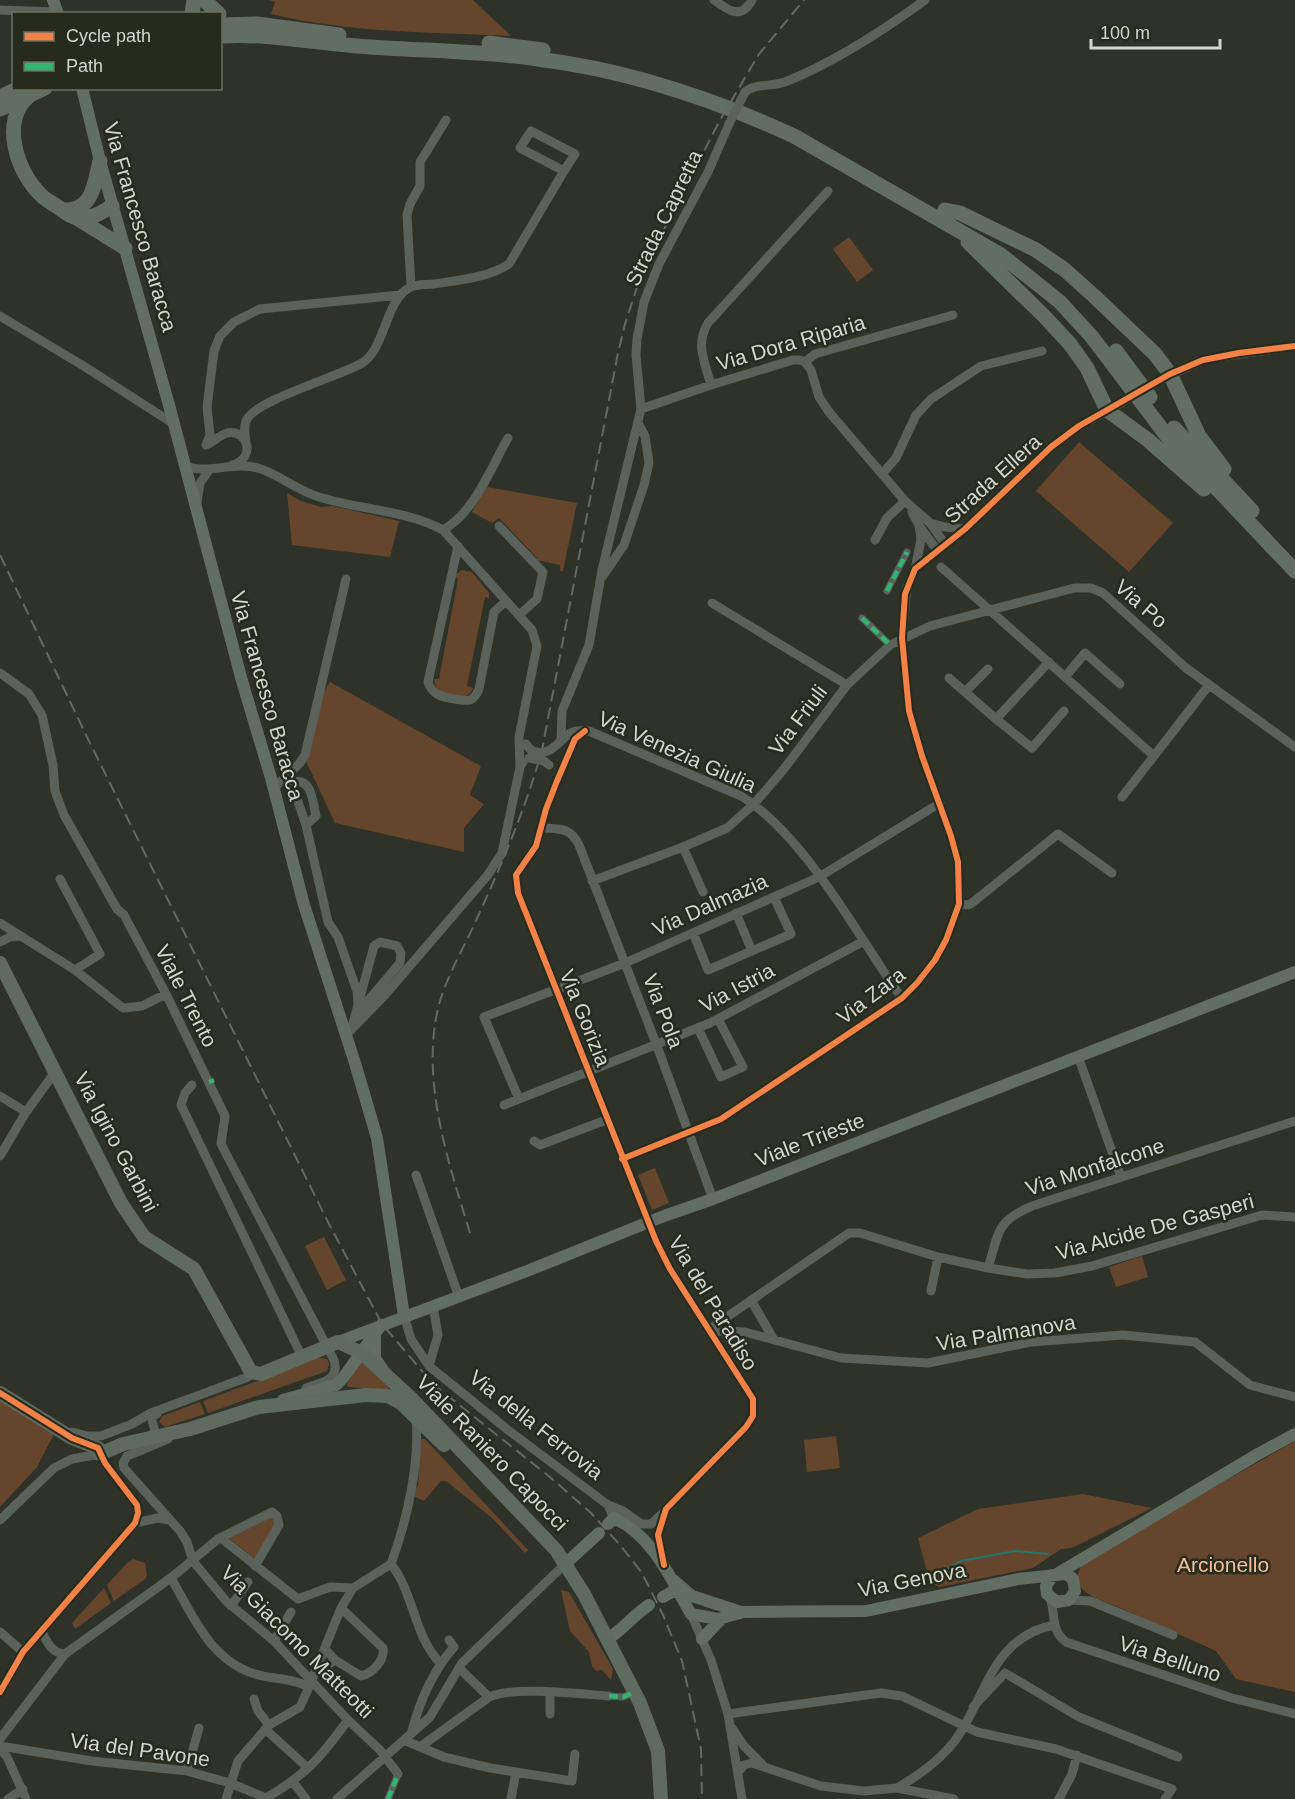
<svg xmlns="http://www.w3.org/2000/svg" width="1295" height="1799" viewBox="0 0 1295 1799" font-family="Helvetica,sans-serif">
	<rect width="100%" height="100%" fill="#2f3228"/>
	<path fill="#65462d" d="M269 0H473L511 36C429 32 350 33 271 14L275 2Z
		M849 237 873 270 857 282 833 249Z
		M1079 442 1173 523 1129 572 1036 491Z
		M487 487 577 503 563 571H560V565L537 560V558L499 518 492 523 472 512Z
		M287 493 301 501 321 507 333 506 399 521 390 557 292 545Z
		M462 570 472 572 489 593V598L485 597 467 686 473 688 470 694 464 696 439 692 436 687 434 679H439L458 579 454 576Z
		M330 682 481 766 470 795 484 804 464 828V852L335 823 306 761 320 698Z
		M655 1168 669 1203 652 1210 638 1175Z
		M324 1237 346 1280 327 1290 305 1246Z
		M1142 1256 1148 1277 1116 1287 1109 1267Z
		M316 1357 327 1359 329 1364 327 1371 208 1413 203 1401 293 1368Z
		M361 1361 389 1387 388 1390 348 1387 347 1384Z
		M0 1400 54 1434 37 1467 0 1507Z
		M200 1402 205 1414 165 1427 159 1422 162 1416Z
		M836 1436 840 1468 807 1472 804 1440Z
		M421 1439H425L528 1550 525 1553 492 1518 446 1481H441L424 1501 413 1496 418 1485Z
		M1295 1441V1692L1236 1679 1216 1651 1114 1605C1094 1599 1063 1587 1085 1561Z
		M1083 1494 1152 1508 1072 1548 1061 1549 1033 1568 939 1587 930 1583 918 1538 978 1509Z
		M271 1517 274 1518 275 1524 255 1559 229 1538Z
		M133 1559 145 1563 147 1575 145 1579 114 1601 107 1585 126 1564Z
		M104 1588 111 1603 75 1629 72 1623Z
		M561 1590 569 1592 613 1669 611 1680 602 1670 596 1671 592 1666 589 1652 570 1631Z"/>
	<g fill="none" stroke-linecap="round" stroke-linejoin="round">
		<path stroke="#22776f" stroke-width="2" d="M935 1576 961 1561 1015 1551 1048 1554"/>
		<path stroke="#5a625b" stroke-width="7" d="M887 591 907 552
			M862 618 890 645
			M609 1696 623 1697 635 1692
			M388 1799 398 1774"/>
		<path stroke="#5a625b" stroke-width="9" d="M714 0C729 11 741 20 752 0
			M0 10 58 12
			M745 92C755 83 772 87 785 82 835 62 881 32 925 0
			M411 287 407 215 410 204 420 186V162L446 120
			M0 316 82 365 174 424
			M805 362 811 370 819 397 829 412 905 501 930 523 945 544
			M805 362 815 354 953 315
			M1168 376 1206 359 1295 346
			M711 385C705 363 695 344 708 323L828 191
			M641 409 711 385 793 360H800L805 362
			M246 442C245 435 243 426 247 419 259 399 338 377 362 363 385 350 386 297 411 287 417 284 427 285 434 284 460 280 487 278 509 264L564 171 520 148 531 131 575 154 564 171
			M206 445 210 435 207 407 214 351 220 336 234 322 260 309 400 295
			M206 445C213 442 220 435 227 433 249 429 256 459 232 465
			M184 465C205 476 235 460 261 469 281 476 298 491 319 497 360 510 406 510 443 530L532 630 537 646 519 737 520 767
			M882 474 896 458 916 415 931 399 981 366 1042 351
			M197 502 200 483 210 469
			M912 512 919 525 921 540 915 569
			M930 523 945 527 965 529
			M499 526 543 572 537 599 519 615
			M920 527 937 550
			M443 530C475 512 490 469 508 438
			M875 540 887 518 905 501
			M458 546 428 682C432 695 442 697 455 699 460 700 465 701 470 700 475 698 477 694 479 689L494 612 506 601
			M941 567 1154 756 1209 685
			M603 576 624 545 644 485 649 463 645 436 638 423
			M712 603 847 685
			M0 673 29 694 42 715 53 765 55 791 64 815 117 909 124 915 166 994 225 1116 221 1144 334 1360C340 1381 322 1382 306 1388
			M1065 677 1085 653 1120 684
			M949 678 996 719 1049 662
			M965 692 988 669
			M996 719 1032 748 1064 711
			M585 731 575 739 557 781 546 809 536 846 516 875 518 893 656 1241 670 1269 753 1399V1416L746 1427 666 1509 658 1535 664 1563
			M561 739 562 711 589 645 602 570 641 409 636 355 637 339 644 302 659 264 708 172 729 124
			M550 750C566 740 566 728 589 731L741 796C793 828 838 901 871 952 881 967 891 984 902 998
			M273 789 300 763 305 755 346 579
			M1122 797 1154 756
			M306 825 293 787 295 782C312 778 313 804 316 816L306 825 328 922 338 937 357 991 358 1003
			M542 828C560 829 570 827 579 845L657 1046 713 1199
			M683 847 703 892
			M60 879 100 954 75 970
			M592 881 683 847 727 828 754 804 784 769 847 685 890 645 930 626 1074 588H1091L1103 593 1186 668 1295 747
			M959 904 968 905 972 903 1058 834 1112 873
			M736 913 752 951
			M0 923 75 970 123 1008 142 1006 166 994
			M693 933 708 970 791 934 774 897
			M0 942 10 937 21 936
			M352 1027 374 946 380 942 397 946 401 953 400 963 356 1015
			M698 1028 721 1077 743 1067 718 1019
			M346 1035 384 996 487 876 502 853 520 767 523 762
			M1078 1056 1121 1177
			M192 1085 185 1093 181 1105 302 1357
			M0 1096 26 1112
			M519 1099 484 1017 625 963 819 877 940 803
			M504 1105 710 1023 864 941
			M534 1141 540 1145 606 1120
			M0 1156 26 1112 55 1072
			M622 1159 721 1119 902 998 917 983 935 960 946 940 959 904 958 862 951 836 922 756 909 711 902 638 907 587 915 569 965 529 1051 447 1079 426 1111 409
			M416 1175 459 1297
			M988 1268 1027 1274 1055 1273 1092 1266 1262 1215 1295 1217
			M931 1291 938 1257
			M751 1300 774 1340
			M404 1316 411 1339 429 1366 508 1430 608 1505 614 1518
			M708 1330 849 1233H860L938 1257 988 1268C999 1233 995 1222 1032 1206L1295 1121
			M708 1330 745 1332 841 1358 928 1363 1031 1342 1123 1335 1195 1342 1250 1385 1295 1397
			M429 1366 438 1335 433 1306
			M72 1432 87 1436H101L132 1424 151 1413 248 1377 251 1372
			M156 1436 151 1416 157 1414
			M168 1439 127 1456 123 1463 124 1468 180 1531 187 1542 193 1561 226 1601 274 1641 348 1720 380 1750 398 1774
			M608 1505 623 1511 641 1524H651L664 1512
			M0 1520 54 1468 72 1459 100 1454 105 1463 137 1505 138 1513 135 1523 23 1652 0 1692
			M135 1523 158 1518 169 1520
			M221 1538 298 1599 330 1587 353 1588
			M391 1564C414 1593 414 1636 440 1663
			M171 1578C193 1616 210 1660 255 1674 275 1680 289 1677 309 1687L341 1608 353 1588 391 1564C407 1520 420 1464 416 1417
			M1050 1598C1056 1614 1050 1630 1066 1642L1232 1698 1295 1714
			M1069 1600 1090 1601 1173 1635
			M231 1606 248 1582
			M691 1614 711 1660 728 1714 742 1799
			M0 1632 23 1652
			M42 1632C47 1642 52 1654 65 1654
			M274 1641 291 1612
			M325 1649 335 1660 361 1676C373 1673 385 1660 383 1648L341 1608
			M314 1674 335 1660
			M489 1697C514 1686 579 1694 609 1696
			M254 1699 258 1711 269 1725
			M973 1707 1005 1673 1079 1717 1178 1757
			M550 1714V1692
			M728 1714 881 1693 902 1696 977 1732 1056 1749 1172 1789 1165 1799
			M732 1728 744 1746 762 1764
			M265 1729 308 1768
			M412 1731C420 1700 433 1671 454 1647L449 1640
			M0 1739 65 1654 172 1577 218 1539 272 1512 277 1516 279 1525 255 1566
			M404 1740 444 1757 490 1768 572 1781 575 1754
			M0 1746 92 1761 187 1771 230 1783 266 1798C306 1775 321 1757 348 1720
			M420 1747 489 1697 459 1668
			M0 1749 7 1757 26 1799
			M187 1771 199 1728
			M738 1772 744 1765 752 1763 821 1786 864 1791 897 1788 954 1799
			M293 1782 306 1799
			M897 1788C918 1776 938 1762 954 1742 986 1699 991 1637 1054 1625
			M8 1799 23 1789
			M226 1799 238 1761 269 1725 300 1707 309 1687
			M337 1799 430 1717 462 1663 565 1564
			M511 1799 516 1772
			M1059 1799 1072 1774 1077 1755"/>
		<path stroke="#626e64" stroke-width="12" d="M53 0 58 14
			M82 88 100 161 169 405 242 681 271 778 304 905 355 1063 377 1138 404 1316
			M375 1335V1358L383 1370
			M338 1342 527 1271 664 1216 713 1199 1295 972
			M283 1400 336 1385 343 1378 381 1325
			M608 1524 614 1518C653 1536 671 1579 691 1614
			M565 1564 599 1533
			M1057 1574 1258 1454 1295 1434
			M671 1578 692 1596 741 1612 866 1611 1018 1579 1066 1574 1073 1579 1075 1591 1069 1600 1057 1602 1047 1594 1046 1586 1053 1575
			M663 1597 677 1589
			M691 1614 718 1619 740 1613
			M608 1639C623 1629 634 1615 649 1605
			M702 1639 722 1618"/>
		<path stroke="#5f6b61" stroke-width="14" d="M0 963 121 1203 144 1237 194 1269 251 1372 261 1374 338 1342 362 1353 412 1399 556 1550 584 1594 640 1703 658 1751 661 1799
			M0 1393 72 1438 98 1448 100 1454 123 1444 190 1429 259 1407 366 1395 388 1396 401 1403 444 1445"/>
		<path stroke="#626e64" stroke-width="15" d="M204 0 219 14
			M192 14 194 0
			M220 25 257 24 339 35
			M220 36C271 33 320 44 370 47 426 51 482 51 538 59 626 70 714 99 794 136L1001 255 1060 302 1092 337 1167 436 1295 571
			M489 43 543 50
			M29 96C0 120 16 173 43 197 49 202 56 205 62 210 67 214 71 217 78 218 92 219 101 213 112 206
			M0 97 19 88
			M0 109 45 88
			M62 210C93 212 94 185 100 161
			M945 210 960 213 1036 250 1065 270 1094 296 1155 354 1170 374 1199 436 1224 469
			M75 217 125 248
			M968 242 1043 315 1070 344 1087 368 1107 410 1148 440 1204 489
			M1116 351 1150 397
			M1174 428 1252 511"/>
		<path stroke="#636963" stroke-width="2" stroke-dasharray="12 6" stroke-linecap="butt" d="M0 555 87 737 328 1222 382 1324 433 1384 551 1478 591 1513 621 1546 642 1573 663 1615 682 1661 701 1749 702 1799
			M470 1233C449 1164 422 1086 437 1013 443 983 461 953 474 925 500 868 525 811 542 750L618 353 625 324 642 272 720 120 759 54 804 0"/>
		<path stroke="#5a625b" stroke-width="9" d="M729 124 745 92
			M1116 406 1163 378
			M526 744C531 753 541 755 550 750
			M529 758 544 761 549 765"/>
		<path stroke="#33b770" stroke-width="4.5" stroke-dasharray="9 4.5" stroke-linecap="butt" d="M887 591 907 552
			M862 618 890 645
			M209 1082 214 1080
			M609 1696 623 1697 635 1692
			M388 1799 398 1774"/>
		<defs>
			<path id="cycleway" d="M585 731 575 739 557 781 546 809 536 846 516 875 518 893 656 1241 670 1269 753 1399V1416L746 1427 666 1509 658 1535 664 1565
				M622 1159 721 1119 902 998 917 983 935 960 946 940 959 904 958 862 951 836 922 756 909 711 902 638 905 594 915 569 965 529 1051 447 1079 426 1170 374 1203 360 1239 353 1295 346
				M0 1393 72 1438 98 1448 105 1463 137 1505 138 1513 135 1523 23 1652 0 1692"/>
		</defs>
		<use href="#cycleway" stroke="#262b1b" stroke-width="10"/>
		<use href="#cycleway" stroke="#f48246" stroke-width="6"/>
	</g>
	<g text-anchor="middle" stroke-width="5" stroke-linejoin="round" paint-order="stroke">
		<g font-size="21" fill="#d3d6cc" stroke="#262b1b">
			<text transform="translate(664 218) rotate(-64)" y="7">Strada Capretta</text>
			<text transform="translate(140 227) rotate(74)" y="7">Via Francesco Baracca</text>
			<text transform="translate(791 343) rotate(-16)" y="7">Via Dora Riparia</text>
			<text transform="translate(993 479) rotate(-42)" y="7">Strada Ellera</text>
			<text transform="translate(1141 604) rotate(41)" y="7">Via Po</text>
			<text transform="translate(267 696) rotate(74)" y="7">Via Francesco Baracca</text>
			<text transform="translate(798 720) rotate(-53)" y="7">Via Friuli</text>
			<text transform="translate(677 752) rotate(24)" y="7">Via Venezia Giulia</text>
			<text transform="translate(710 905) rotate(-24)" y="7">Via Dalmazia</text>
			<text transform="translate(737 988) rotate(-28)" y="7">Via Istria</text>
			<text transform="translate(186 996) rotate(63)" y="7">Viale Trento</text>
			<text transform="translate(871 996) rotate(-37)" y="7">Via Zara</text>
			<text transform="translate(663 1011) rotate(69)" y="7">Via Pola</text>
			<text transform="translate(585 1018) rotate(68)" y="7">Via Gorizia</text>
			<text transform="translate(810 1140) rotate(-21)" y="7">Viale Trieste</text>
			<text transform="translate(116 1142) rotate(62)" y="7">Via Igino Garbini</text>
			<text transform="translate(1095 1167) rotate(-18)" y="7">Via Monfalcone</text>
			<text transform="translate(1155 1227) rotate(-15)" y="7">Via Alcide De Gasperi</text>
			<text transform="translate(713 1303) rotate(59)" y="7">Via del Paradiso</text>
			<text transform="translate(1006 1333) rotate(-9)" y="7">Via Palmanova</text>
			<text transform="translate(536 1425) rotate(38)" y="7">Via della Ferrovia</text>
			<text transform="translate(492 1453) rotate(46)" y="7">Viale Raniero Capocci</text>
			<text transform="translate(912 1580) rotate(-11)" y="7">Via Genova</text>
			<text transform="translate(297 1642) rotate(45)" y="7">Via Giacomo Matteotti</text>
			<text transform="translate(1170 1659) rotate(18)" y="7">Via Belluno</text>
			<text transform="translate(140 1750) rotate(8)" y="7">Via del Pavone</text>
		</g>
		<g font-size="21" fill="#f5be97" stroke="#262b1b">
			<text x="1223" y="1572">Arcionello</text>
		</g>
	</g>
	<rect x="12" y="12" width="210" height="78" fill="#262b1b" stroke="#6b6f62" stroke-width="1.5"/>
	<rect x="24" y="32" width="30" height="9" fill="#f48246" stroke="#6b6f62" stroke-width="1.5"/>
	<text x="66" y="42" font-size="18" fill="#d3d6cc">Cycle path</text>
	<rect x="24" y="62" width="30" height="9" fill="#33b770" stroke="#6b6f62" stroke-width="1.5"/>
	<text x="66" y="72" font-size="18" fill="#d3d6cc">Path</text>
	<path d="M1091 39v9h129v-9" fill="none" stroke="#d3d6cc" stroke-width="3"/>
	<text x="1100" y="39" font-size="18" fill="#d3d6cc" stroke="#262b1b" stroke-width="4.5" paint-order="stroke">100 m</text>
</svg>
